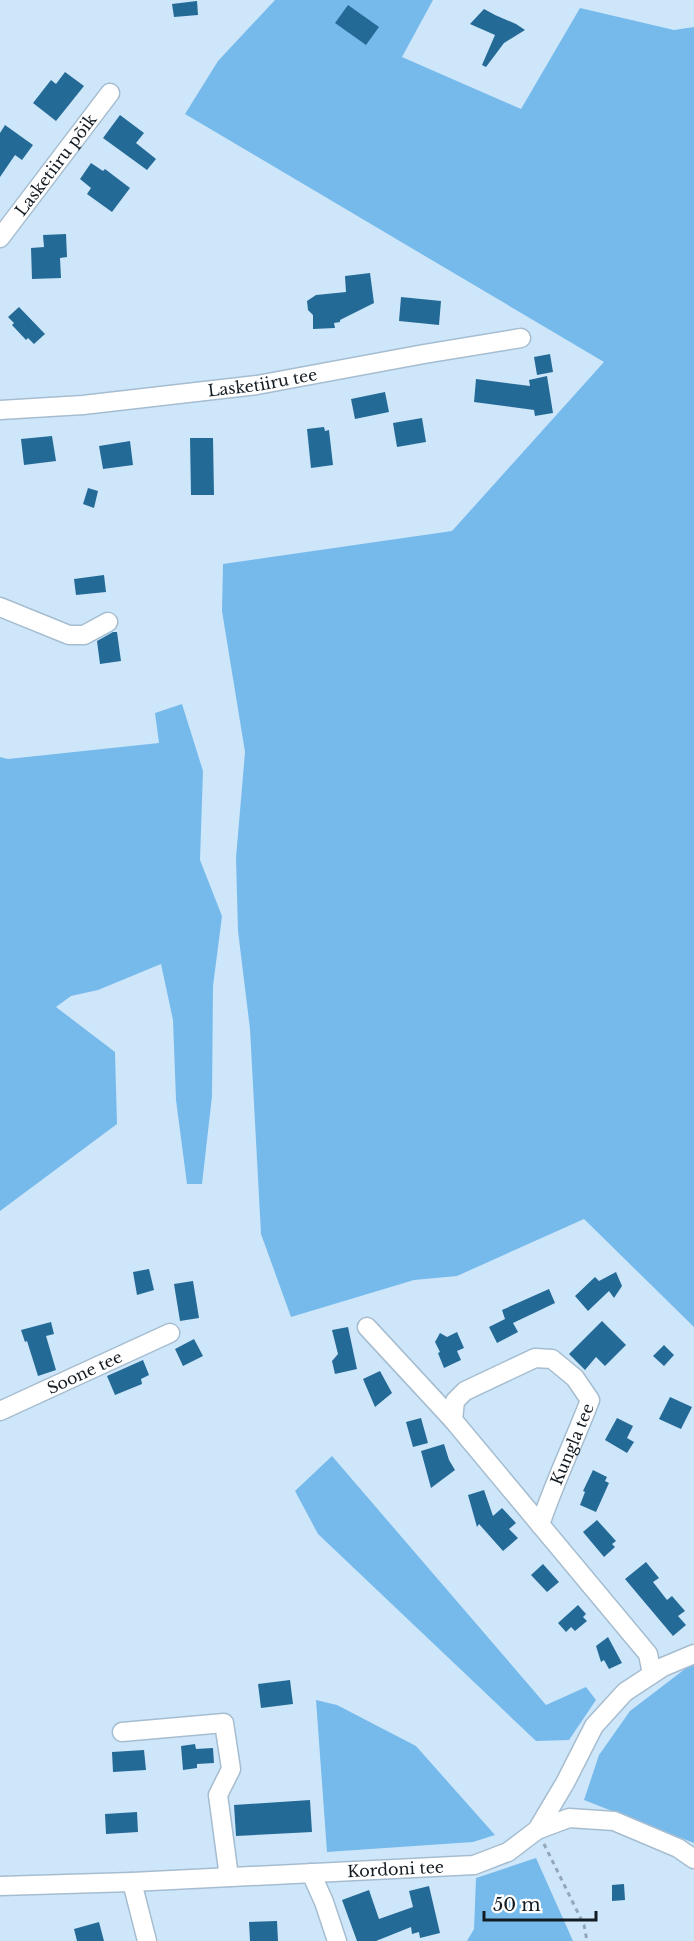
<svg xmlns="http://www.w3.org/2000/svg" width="694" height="1941" viewBox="0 0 694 1941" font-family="'Libre Baskerville',serif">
	<rect width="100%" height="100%" fill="#cee6fa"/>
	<path fill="#76baec" d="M275 0H433L402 57 521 109 580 8 674 30 694 27V1327L584 1219 457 1276 414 1280 291 1317 261 1234 250 1029 238 931 236 858 245 752 222 611 223 564 452 531 604 362 185 114 218 61Z
		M182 704 203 771 200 860 222 916 213 986 212 1096 202 1184H187L176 1100 173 1020 161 964 98 990 71 996 56 1007 115 1052 117 1124 0 1211V757L8 759 159 743 155 713Z
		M332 1456 546 1705 586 1687 596 1700 569 1740 536 1741 318 1534 295 1491Z
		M694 1662V1843L584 1800 599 1755 630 1711Z
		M316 1700 337 1705 416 1746 495 1835 473 1842 327 1852Z
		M536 1858 573 1941H467L474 1929 476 1878Z"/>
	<path fill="#246a97" d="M197 1 198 15 174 17 172 4Z
		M348 5 379 27 366 45 335 23Z
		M484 9 495 15 516 24 525 30 504 43 486 67 482 65 495 35 470 24Z
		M65 72 84 86 56 121 33 103 51 80 56 84Z
		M120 115 144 133 136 143 156 159 147 170 103 138Z
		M5 125 33 145 22 160 15 155 0 177V133Z
		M91 163 103 171 105 169 130 188 112 212 87 194 91 188 80 179Z
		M66 234 67 257 60 258 61 278 32 279 31 248 44 247 43 235Z
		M370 273 374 303 340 320V322L334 323 335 328 313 329V315L308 310 307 301 316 295 346 292 345 276Z
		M401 297 441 301 439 325 399 321Z
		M19 307 45 334 34 344 28 338 26 340 12 325 14 323 8 317Z
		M550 354 553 372 537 375 534 357Z
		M547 376 553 413 535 416 534 410 474 402 476 379 530 386 529 380Z
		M385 392 389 412 355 419 351 399Z
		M422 418 426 442 397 447 393 423Z
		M324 427 325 431 329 430 333 465 311 468 307 429Z
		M52 436 56 461 24 465 21 439Z
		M190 438H213L214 495H191Z
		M130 441 133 465 103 469 99 446Z
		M88 488 98 491 94 508 83 504Z
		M104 575 106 592 76 595 74 579Z
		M113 632H117L121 661 100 664 97 641Z
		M149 1269 154 1290 137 1295 133 1272Z
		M616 1272 622 1286 614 1298 609 1291 588 1311 575 1296 595 1277 599 1281Z
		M193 1281 199 1318 180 1321 174 1284Z
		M549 1289 555 1303 513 1323 518 1332 497 1343 489 1327 505 1319 502 1310Z
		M602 1321 626 1345 605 1366 596 1357 585 1370 569 1354Z
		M51 1322 54 1334 46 1336 56 1370 38 1376 27 1341 25 1342 21 1330Z
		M348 1327 357 1369 335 1374 332 1361 338 1354 332 1330Z
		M457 1332 464 1348 457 1351 461 1360 444 1368 438 1353 440 1352 435 1342 440 1333 447 1337Z
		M194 1339 203 1356 183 1366 175 1349Z
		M664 1345 674 1355 664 1366 653 1356Z
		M143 1360 149 1375 141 1379 142 1384 115 1395 107 1376Z
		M380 1371 392 1393 375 1407 363 1379Z
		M670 1397 692 1407 681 1429 659 1419Z
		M421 1418 428 1443 413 1447 406 1422Z
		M617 1418 633 1426 627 1438 634 1442 627 1453 605 1440Z
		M444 1444 449 1460 455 1470 431 1488 421 1451Z
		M593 1470 607 1477 605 1481 609 1483 596 1512 580 1505 585 1492 583 1491Z
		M484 1490 493 1516 502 1508 516 1523 509 1529 518 1538 503 1551 479 1524 477 1527 468 1495Z
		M597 1520 616 1541 612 1544 615 1547 604 1557 583 1532Z
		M646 1562 659 1578 653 1582 667 1600 672 1596 685 1611 678 1616 686 1625 673 1636 625 1579Z
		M543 1564 559 1582 547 1592 531 1575Z
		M578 1605 586 1614 583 1617 587 1621 575 1631 571 1627 566 1632 558 1623Z
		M608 1637 622 1663 609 1669 604 1660 601 1662 596 1646Z
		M290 1680 293 1704 261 1708 258 1684Z
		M195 1744 196 1749 213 1748 214 1763 197 1764V1768L183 1770 181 1746Z
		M144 1750 146 1770 113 1772 112 1752Z
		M310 1800 312 1832 236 1836 234 1805Z
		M137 1812 138 1832 106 1834 105 1814Z
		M624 1884 625 1900 612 1901V1885Z
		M429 1886 440 1933 420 1938 419 1932 412 1934 411 1927 376 1941H357L342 1900 369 1890 379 1919 413 1907 409 1891Z
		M277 1921 278 1941H250L249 1922Z
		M99 1922 104 1941H77L74 1929Z"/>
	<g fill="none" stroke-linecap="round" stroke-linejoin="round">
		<defs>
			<g id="minor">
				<path id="s1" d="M0 238 110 93"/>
				<path id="s2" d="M0 410 83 405 257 385 424 354 521 338"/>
				<path d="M0 607 69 635H84L108 622"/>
				<path d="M367 1327 453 1420"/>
				<path id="s3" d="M0 1411 170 1333"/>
				<path id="s4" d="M540 1525C554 1483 574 1442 590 1400L575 1378 552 1359 535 1358 465 1391 455 1401 453 1420 648 1654 652 1674"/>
				<path d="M122 1732 224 1723 231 1769 218 1795 229 1877"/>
				<path d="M537 1830 569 1818 614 1821 678 1848 694 1859"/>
				<path d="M311 1873 324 1902 337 1941"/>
				<path d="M132 1882 147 1941"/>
				<path id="s5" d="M0 1886 132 1882 474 1865 508 1852 537 1830 565 1783 594 1726 625 1692 663 1667 694 1654"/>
			</g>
		</defs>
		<use href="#minor" stroke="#a6bdd0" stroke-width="21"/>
		<path stroke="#94a7b7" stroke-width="3" stroke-dasharray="4.5 4.5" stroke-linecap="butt" d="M544 1844 584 1925 587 1941"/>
		<use href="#minor" stroke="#fff" stroke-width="18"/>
	</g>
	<g text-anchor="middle" stroke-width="6" stroke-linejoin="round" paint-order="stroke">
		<g font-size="16" fill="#141c23" stroke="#fff">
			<text dy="6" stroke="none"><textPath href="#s1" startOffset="92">Lasketiiru põik</textPath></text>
			<text dy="6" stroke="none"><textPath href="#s2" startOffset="264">Lasketiiru tee</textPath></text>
			<text dy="6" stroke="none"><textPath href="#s3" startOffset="93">Soone tee</textPath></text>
			<text dy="6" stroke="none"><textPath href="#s4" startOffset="87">Kungla tee</textPath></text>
			<text dy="6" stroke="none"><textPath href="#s5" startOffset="396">Kordoni tee</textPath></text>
		</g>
	</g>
	<path d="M484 1911v9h112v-9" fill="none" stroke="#141c23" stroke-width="3"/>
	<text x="493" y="1911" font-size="18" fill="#141c23" stroke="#ffffff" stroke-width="4.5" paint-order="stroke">50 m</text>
</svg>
